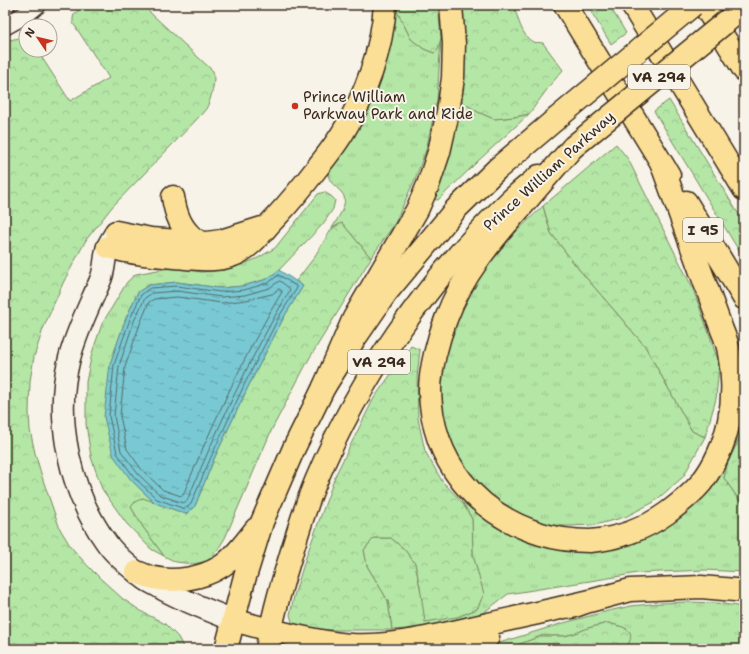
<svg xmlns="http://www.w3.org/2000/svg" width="749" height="654" viewBox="0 0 749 654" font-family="'Shantell Sans',sans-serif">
	<defs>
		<pattern id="grass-tufts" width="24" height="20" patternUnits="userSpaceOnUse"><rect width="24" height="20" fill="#b4e6a6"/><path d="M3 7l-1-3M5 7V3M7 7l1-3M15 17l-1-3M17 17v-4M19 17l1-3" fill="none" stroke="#9cc58e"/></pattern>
		<pattern id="forest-crowns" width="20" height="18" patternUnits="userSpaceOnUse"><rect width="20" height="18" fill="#b4e6a6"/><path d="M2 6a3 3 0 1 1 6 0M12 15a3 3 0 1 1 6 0" fill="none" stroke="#9cc58e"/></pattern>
		<pattern id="water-ripples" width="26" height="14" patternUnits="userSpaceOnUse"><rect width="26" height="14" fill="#79c9d4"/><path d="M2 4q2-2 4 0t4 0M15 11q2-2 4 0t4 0" fill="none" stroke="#64a3ab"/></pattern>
	</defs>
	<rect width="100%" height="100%" fill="#f7f3e8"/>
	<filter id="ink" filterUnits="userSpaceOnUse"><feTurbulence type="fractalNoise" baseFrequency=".025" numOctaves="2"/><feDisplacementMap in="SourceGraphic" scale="8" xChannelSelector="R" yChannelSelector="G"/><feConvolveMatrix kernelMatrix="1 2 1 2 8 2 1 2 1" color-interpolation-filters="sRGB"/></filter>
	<g filter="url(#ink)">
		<path fill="url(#grass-tufts)" stroke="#788862" d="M392 5H397L398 13 411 39 424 49 434 53 438 50 441 38 437 101 426 150 415 179 395 223 371 258 342 223 332 228C337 219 351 201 341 192 335 185 331 185 328 175L332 167 354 132Z
			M458 99 478 112 494 119 514 117 529 114 478 161 438 200 430 199Z
			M324 192 331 196 335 200 333 209 323 224 279 270 267 279 243 286 220 288 177 282 149 285 138 292 126 318 110 364 131 480 155 503 142 498 131 507 143 527 164 556 151 549 126 523 102 489 91 457 86 424V382L92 353 102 324 127 282 136 274 163 269 178 268 201 272 223 270 244 264 258 258 275 248 318 194Z
			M543 206 551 233 577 267 645 346 692 431 705 437 683 477 654 502 625 517 595 525 569 526H547L521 516 496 504 455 458 443 425 436 386 459 310 486 267 515 233Z
			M737 352H742L744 354V429L728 462 724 478 744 507V572L705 570 637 573 615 577 508 594 483 613 421 628 392 630 388 601 367 566 364 550 373 538H391L404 549 415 563 420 587 457 617 477 609 483 595 473 555 472 519 462 502 494 526 523 540 552 548 588 551 696 500Z
			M689 602 716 603 744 607V649H622L628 645 627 629 619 626 608 623 588 628 576 633 565 636H541L507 649H480L560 624 608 611 631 606 661 603Z"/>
		<path fill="url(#forest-crowns)" stroke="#788862" d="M87 5H142L213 71C216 81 211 100 206 109 204 111 202 114 200 116L112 207 86 240 63 283 43 329 34 357 30 381 29 412 30 430 35 453 43 480 60 529 71 547 87 565 102 580 123 599 144 613 158 620 165 624 178 637 184 649H5V41L19 38H26V50H37L70 101 109 78 73 23C72 11 78 11 87 5Z
			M397 5H438L441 38 438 49 434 53 424 49 411 39 398 13Z
			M459 5H514C517 16 522 37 533 42 535 43 540 42 543 43L563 70 551 84 529 114 514 117 494 119 478 112 458 99Z
			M587 5H609L626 33 611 44Z
			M669 100 744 223V259L654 111Z
			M616 144 628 159 693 289 710 336 719 365 716 399 705 437 692 431 645 346 577 267 551 233 543 206Z
			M342 223 371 258 309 359 272 429 225 538 217 551 208 561 193 564 176 562 164 556 143 527 131 507 135 502 143 498 186 514 195 506 214 459 249 385 284 317 303 286 296 281 313 259 332 228Z
			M411 346 420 350 417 377 418 419 425 451 442 481 462 502 472 519 473 555 484 594 477 609 457 617 425 622 420 587 415 563 404 549 391 538H374L364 550 367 566 388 601 392 630H305L293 625 290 615 294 596 306 557 336 474 374 398Z
			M744 429V507L724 478 728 462Z
			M608 623 623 627 630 632C632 640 629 645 622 649H507L541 636H565L576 633 588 628Z"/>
		<path fill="url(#water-ripples)" stroke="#60898b" d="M279 270 303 286 284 317 249 385 214 459 195 506 186 514 155 503 131 480 113 455 104 417 110 364 126 318 138 292 149 285 177 282 220 288 243 286 267 279Z"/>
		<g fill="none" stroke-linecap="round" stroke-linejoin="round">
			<path stroke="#546a67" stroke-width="1" d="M279 275 296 286 297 288 280 315 245 383 211 457 191 504 185 509 157 499 134 477 117 453 109 416 114 365 130 319 141 295 150 288 177 286 220 292 244 290 268 283Z
				M280 281 289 288 290 290C250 357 217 429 187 501L183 503 160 495 138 474 121 451 114 416 119 366 134 321 145 298 152 293 177 291 221 297 245 295 269 288Z
				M279 289 281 290 282 292C270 311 260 331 249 351 225 398 203 446 183 495L181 496 163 490 142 470 127 449 120 416 125 367 140 324 149 302 154 299 177 297 222 303 246 300 272 294Z"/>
			<defs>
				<path id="minor" d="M5 5H6
					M5 26 25 15 37 5"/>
				<path id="tertiary" d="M116 232C113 237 109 243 107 248 104 259 105 271 100 281 89 307 76 332 69 360 54 419 70 492 106 542 115 555 132 569 145 579 151 583 158 586 164 590 186 602 210 611 233 620"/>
				<path id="trunk" d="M137 572C142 574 148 577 154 578 174 583 203 578 220 567 234 559 246 541 256 529
					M233 620 270 630
					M226 649 244 580 262 522 294 448 324 387 353 341 386 293 456 209 497 169 556 119
					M267 649C272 619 280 590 289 561 297 534 305 507 316 481 360 377 426 282 507 204 517 194 529 185 539 176"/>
				<path id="motorway" d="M565 5 669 175
					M632 5 744 189
					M704 5 744 70
					M573 147C556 166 539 186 522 206 492 240 462 275 446 319 438 339 430 369 430 391 432 461 476 514 541 534 557 539 574 541 590 541 617 539 645 529 667 513 679 504 691 495 701 483 729 447 738 398 729 353 728 345 725 337 722 330L661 162
					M173 197C175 210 180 226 190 235 193 238 197 240 200 243
					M686 202 744 298
					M116 232 151 239 207 243 221 241 262 228
					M108 247C118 249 127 252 137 253 153 256 170 256 186 258 200 259 217 261 231 256 251 249 262 231 276 217 291 201 304 185 317 168 326 157 335 145 342 134 366 96 382 49 385 5
					M324 387 354 318 417 210 428 185 439 152 448 112 453 78 454 44 451 5
					M572 607 586 602 630 590 701 587 735 590 744 591
					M270 630C297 636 323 643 351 645 391 647 432 637 471 628 509 619 548 611 586 602
					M452 649 488 637"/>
			</defs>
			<use href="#minor" stroke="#3b2a1e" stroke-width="20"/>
			<use href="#tertiary" stroke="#3b2a1e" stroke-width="24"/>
			<use href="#trunk" stroke="#3b2a1e" stroke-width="25"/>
			<use href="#motorway" stroke="#3b2a1e" stroke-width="25"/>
			<use href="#minor" stroke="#f7f3e8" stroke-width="17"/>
			<use href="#tertiary" stroke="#f7f3e8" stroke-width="21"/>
			<use href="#trunk" stroke="#fbdf96" stroke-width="22"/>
			<use href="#motorway" stroke="#fbdf96" stroke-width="22"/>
			<defs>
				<path id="trunk-bridge" d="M556 119 693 5
					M573 147 744 7"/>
			</defs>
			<use href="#trunk-bridge" stroke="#3b2a1e" stroke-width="25" stroke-linecap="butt"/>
			<use href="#trunk-bridge" stroke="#fbdf96" stroke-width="22"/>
		</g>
	</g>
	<circle fill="#c8321e" stroke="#f7f3e8" stroke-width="1.5" cx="295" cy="106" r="4"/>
	<g text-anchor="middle" stroke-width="4" stroke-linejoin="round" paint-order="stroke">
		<g fill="#f7f3e8" stroke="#73665b" stroke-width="1">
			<rect x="628" y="65" width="62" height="24" rx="3"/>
			<rect x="683" y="218" width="40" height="24" rx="3"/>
			<rect x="348" y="350" width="62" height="24" rx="3"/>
		</g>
		<g font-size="14" font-weight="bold" fill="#3b2a1e">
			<text x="659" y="82">VA 294</text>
			<text x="703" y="235">I 95</text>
			<text x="379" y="367">VA 294</text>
		</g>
		<g font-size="15" fill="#3b2a1e" stroke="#f7f3e8" text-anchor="start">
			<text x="303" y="102">Prince William<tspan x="303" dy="17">Parkway Park and Ride</tspan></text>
		</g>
		<g font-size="15" fill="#3b2a1e" stroke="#f7f3e8">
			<text transform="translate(549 171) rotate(-42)" y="5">Prince William Parkway</text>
		</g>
	</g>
	<rect width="749" height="654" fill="none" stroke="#f7f3e8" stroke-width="20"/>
	<rect x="10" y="10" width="729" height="634" fill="none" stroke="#3b2a1e" stroke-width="1.5" filter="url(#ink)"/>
	<g transform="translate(38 38) rotate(305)"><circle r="19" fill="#f7f3e8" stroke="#aca397"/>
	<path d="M0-3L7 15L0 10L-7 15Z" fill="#c8321e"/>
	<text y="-6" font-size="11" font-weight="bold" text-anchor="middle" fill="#3b2a1e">N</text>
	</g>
</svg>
